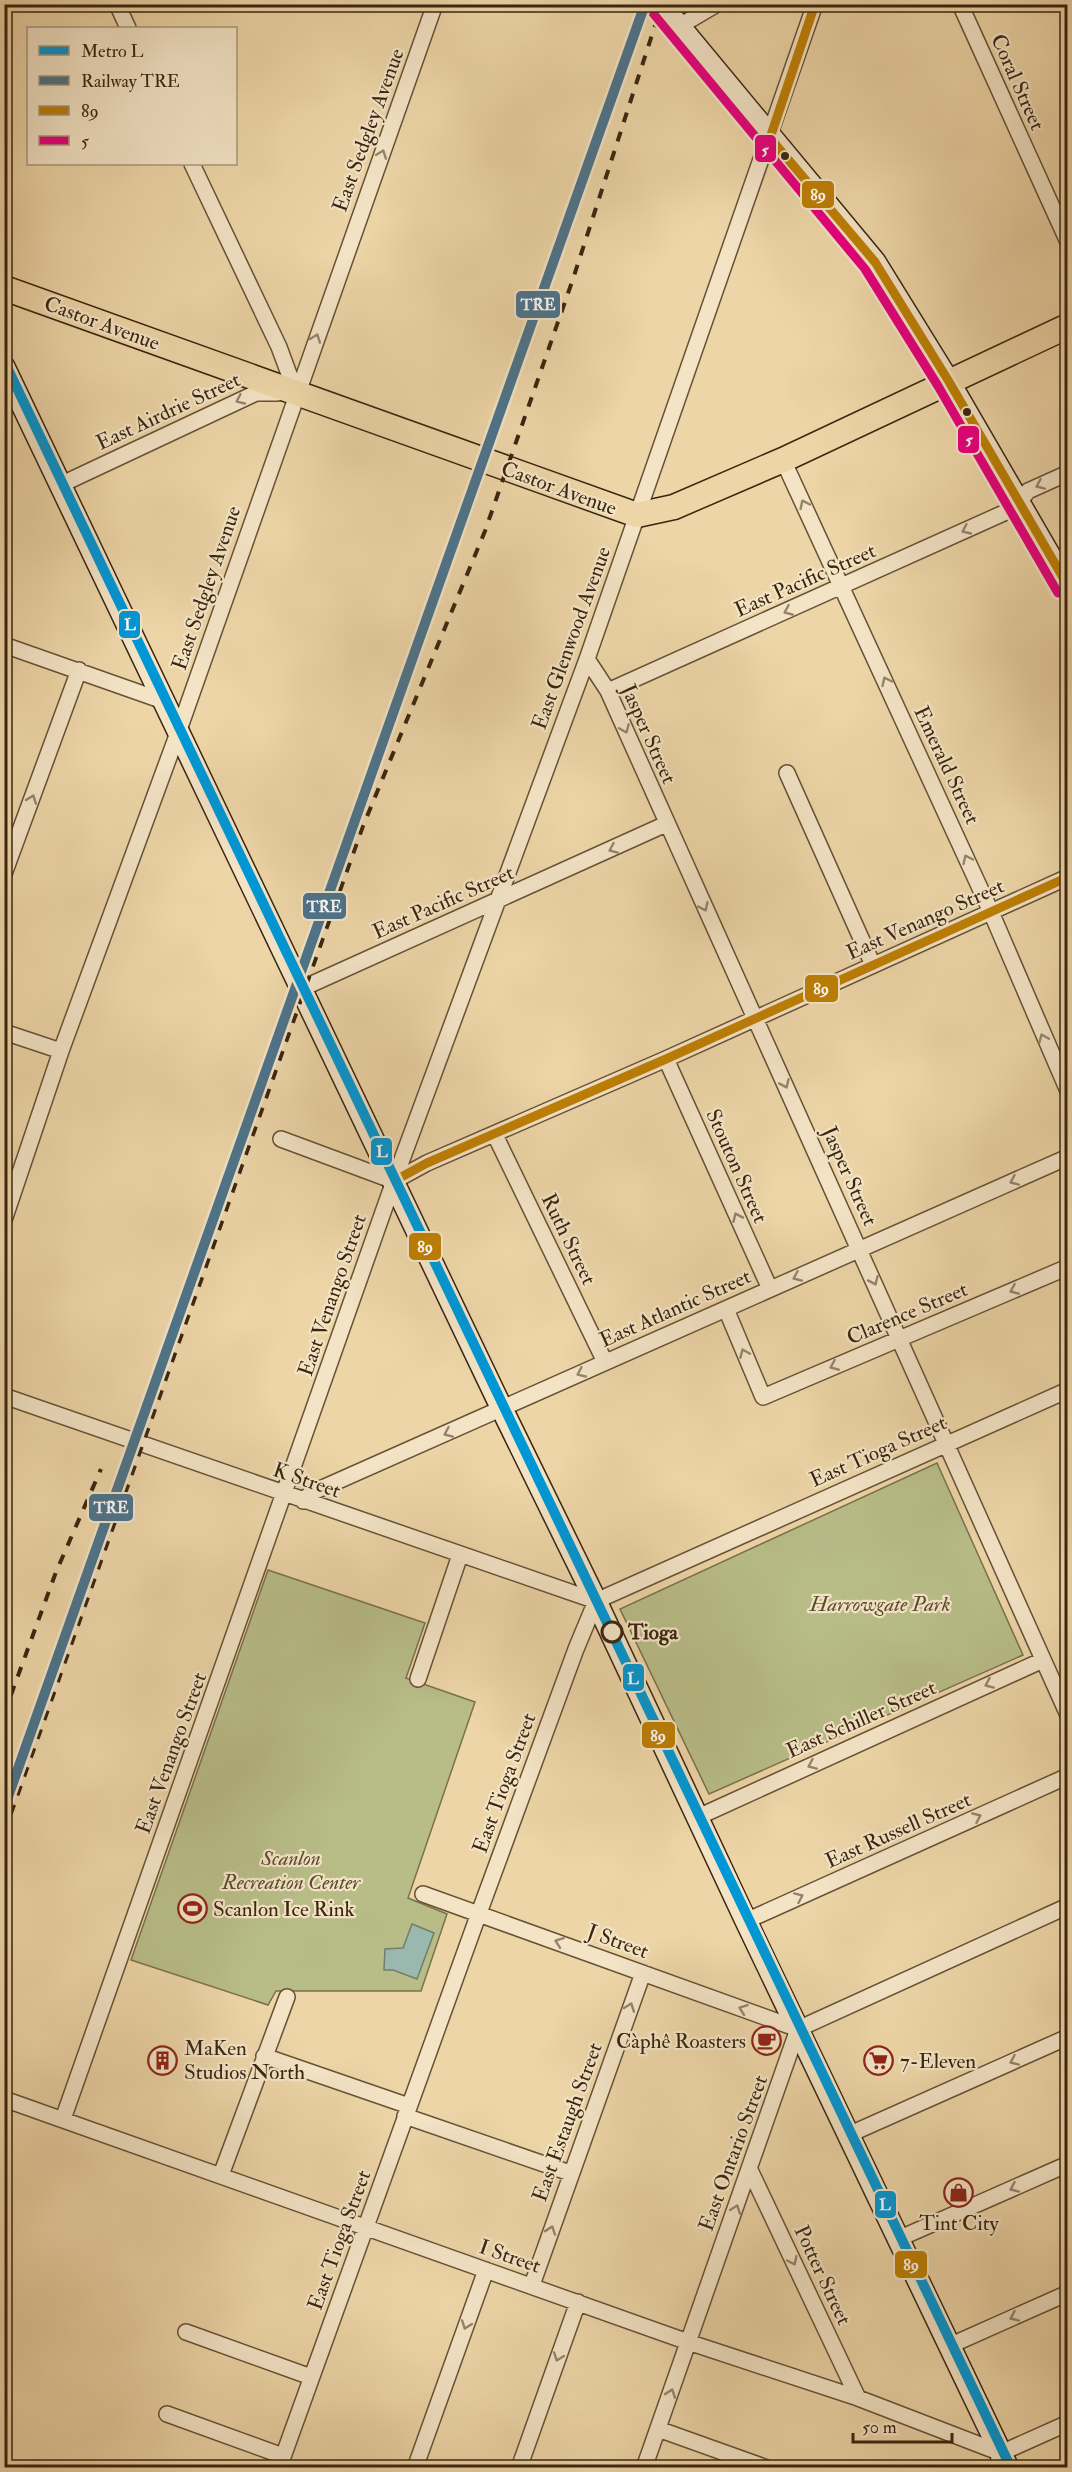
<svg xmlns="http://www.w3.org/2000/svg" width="1072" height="2472" viewBox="0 0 1072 2472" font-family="'IM FELL Double Pica',serif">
	<rect width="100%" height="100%" fill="#edd5a7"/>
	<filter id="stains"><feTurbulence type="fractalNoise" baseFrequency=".00333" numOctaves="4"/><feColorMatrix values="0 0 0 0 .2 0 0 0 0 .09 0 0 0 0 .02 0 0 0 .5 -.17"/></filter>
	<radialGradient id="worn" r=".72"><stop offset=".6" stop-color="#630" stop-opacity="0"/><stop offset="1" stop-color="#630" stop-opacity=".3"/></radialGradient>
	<path fill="#b8bd88" stroke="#79714c" stroke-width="1.5" d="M937 1463 1023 1655 709 1794 620 1609Z
		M268 1570 425 1623 406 1678 475 1702 408 1898 447 1914 421 1991H276L268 2005 131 1960Z"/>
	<path fill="#9ab8ae" stroke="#747d6e" stroke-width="1.5" d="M412 1924 434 1933 417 1979 393 1970H384L385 1949 403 1948Z"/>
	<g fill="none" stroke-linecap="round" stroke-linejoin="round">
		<defs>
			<path id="street" d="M117 4 128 28
				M960 4 1068 242
				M678 27 717 4
				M192 164 279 347 296 393
				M783 460 991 912 1068 1091
				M60 485 256 393H278
				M4 645 166 702
				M587 659 608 691 1068 1715
				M608 691 1006 512 1018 504 1028 491 1068 473
				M787 773 873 965
				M4 874 79 670
				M303 988 666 824
				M4 1032 61 1051
				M666 1059 770 1289
				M495 1135 605 1362
				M281 1139 394 1181
				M394 1181 427 1163 666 1059 1068 877
				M4 1220 61 1051 179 730 435 4
				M726 1309 763 1397 1068 1267
				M4 1396 596 1601
				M303 1501 311 1493 1068 1157
				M418 1679 460 1555
				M698 1817 1043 1660
				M423 1894 798 2029
				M746 1921 1068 1776
				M798 2029 1068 1906
				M264 2056 409 2106
				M4 2099 688 2342 858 2398 1001 2453
				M405 2116 570 2173
				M63 2119 394 1181 587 659 815 4
				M848 2135 1068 2037
				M750 2170 858 2398
				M221 2175 287 1997
				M898 2239 1068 2164
				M532 2285 643 1973
				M186 2332 311 2377
				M949 2346 1068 2293
				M167 2414 283 2456
				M658 2429 767 2468
				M279 2468 479 1913 576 1649 596 1601 1068 1390
				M415 2468 486 2270
				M519 2468 578 2302
				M644 2468 798 2029
				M996 2468 1001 2453 1068 2423"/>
			<path id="secondary" d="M661 4 875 262 948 380 1068 587
				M4 367 502 1409 596 1601 746 1921 1008 2468"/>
			<path id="primary" d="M4 288 637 515 674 507 783 460 1068 326"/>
		</defs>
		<use href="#street" stroke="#675135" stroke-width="18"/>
		<use href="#secondary" stroke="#3a250f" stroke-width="24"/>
		<use href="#primary" stroke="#3a250f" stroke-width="27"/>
		<use href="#street" stroke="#f3e4c6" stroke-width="15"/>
		<use href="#secondary" stroke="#f3e4c6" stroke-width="21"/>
		<use href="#primary" stroke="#edd5a7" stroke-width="24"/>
		<path stroke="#3a250f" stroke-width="4" stroke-dasharray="10 10" stroke-linecap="butt" d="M4 1714 56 1572 101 1469
			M4 1833 363 826 485 531 573 279 662 4"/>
		<defs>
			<path id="bus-1" d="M815 4 770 138 875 262 948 380 1068 586
				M1008 2468 394 1181 427 1163 666 1059 1068 877"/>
			<path id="bus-2" d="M652 12 865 269 938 386 1058 593"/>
		</defs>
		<use href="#bus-1" stroke="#f3e4c6" stroke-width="14"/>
		<use href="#bus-2" stroke="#f3e4c6" stroke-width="14"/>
		<use href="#bus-1" stroke="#be7f04" stroke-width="9"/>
		<use href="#bus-2" stroke="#e5007d" stroke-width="9"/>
		<defs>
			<path id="rail-1" d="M4 1808 645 4"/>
		</defs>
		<use href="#rail-1" stroke="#f3e4c6" stroke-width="15"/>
		<use href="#rail-1" stroke="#4c748c" stroke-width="10"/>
		<defs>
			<path id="metro-1" d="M4 361 1011 2468"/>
		</defs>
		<use href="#metro-1" stroke="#f3e4c6" stroke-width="15"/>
		<use href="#metro-1" stroke="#0097d6" stroke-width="10"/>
	</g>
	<defs><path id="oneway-chevron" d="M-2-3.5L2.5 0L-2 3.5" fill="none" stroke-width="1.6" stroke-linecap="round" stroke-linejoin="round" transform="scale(1.5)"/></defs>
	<g stroke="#96846a">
		<use href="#oneway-chevron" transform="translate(382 154) rotate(-70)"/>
		<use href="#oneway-chevron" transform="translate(316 338) rotate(-70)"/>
		<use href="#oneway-chevron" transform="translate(240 400) rotate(155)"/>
		<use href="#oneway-chevron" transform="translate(1040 485) rotate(156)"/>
		<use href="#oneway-chevron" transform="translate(804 504) rotate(-115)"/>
		<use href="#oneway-chevron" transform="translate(966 530) rotate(155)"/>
		<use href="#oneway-chevron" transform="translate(788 611) rotate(156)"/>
		<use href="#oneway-chevron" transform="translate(886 681) rotate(-115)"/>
		<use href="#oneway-chevron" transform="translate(625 729) rotate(67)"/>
		<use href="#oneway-chevron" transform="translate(32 799) rotate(-70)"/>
		<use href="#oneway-chevron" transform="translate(613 849) rotate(156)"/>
		<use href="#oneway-chevron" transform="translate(967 859) rotate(-115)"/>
		<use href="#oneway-chevron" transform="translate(704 907) rotate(65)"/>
		<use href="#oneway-chevron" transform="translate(1043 1038) rotate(-113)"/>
		<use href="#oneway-chevron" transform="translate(785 1084) rotate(66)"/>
		<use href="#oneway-chevron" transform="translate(1014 1181) rotate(156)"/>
		<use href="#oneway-chevron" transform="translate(737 1217) rotate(-114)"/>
		<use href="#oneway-chevron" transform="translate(797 1277) rotate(156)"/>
		<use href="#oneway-chevron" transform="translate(874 1281) rotate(66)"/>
		<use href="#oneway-chevron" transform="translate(1014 1290) rotate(157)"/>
		<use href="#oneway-chevron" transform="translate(744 1353) rotate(-113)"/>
		<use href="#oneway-chevron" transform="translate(834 1366) rotate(157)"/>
		<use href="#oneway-chevron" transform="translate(581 1373) rotate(155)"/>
		<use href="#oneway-chevron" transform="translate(448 1433) rotate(156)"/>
		<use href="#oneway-chevron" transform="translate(989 1684) rotate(156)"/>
		<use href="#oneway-chevron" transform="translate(812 1765) rotate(156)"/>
		<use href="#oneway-chevron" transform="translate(977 1817) rotate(-24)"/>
		<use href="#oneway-chevron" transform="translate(799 1897) rotate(-24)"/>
		<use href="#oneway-chevron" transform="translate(559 1942) rotate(-160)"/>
		<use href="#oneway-chevron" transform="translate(630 2007) rotate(-70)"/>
		<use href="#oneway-chevron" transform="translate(743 2009) rotate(-160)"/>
		<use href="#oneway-chevron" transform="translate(1014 2061) rotate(156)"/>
		<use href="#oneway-chevron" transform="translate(1014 2188) rotate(156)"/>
		<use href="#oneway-chevron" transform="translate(736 2209) rotate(-70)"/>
		<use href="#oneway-chevron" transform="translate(551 2230) rotate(-71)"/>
		<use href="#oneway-chevron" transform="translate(793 2261) rotate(65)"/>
		<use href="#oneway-chevron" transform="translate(1014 2317) rotate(156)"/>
		<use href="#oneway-chevron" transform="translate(466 2325) rotate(110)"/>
		<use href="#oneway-chevron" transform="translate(558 2357) rotate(110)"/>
		<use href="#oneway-chevron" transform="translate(671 2393) rotate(-71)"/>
	</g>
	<defs>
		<symbol id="stadium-ring" viewBox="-11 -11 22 22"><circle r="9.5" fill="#f3e4c6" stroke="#8f2418" stroke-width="1.5"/><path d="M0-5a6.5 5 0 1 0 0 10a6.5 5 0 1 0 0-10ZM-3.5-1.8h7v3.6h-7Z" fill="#8f2418"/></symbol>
		<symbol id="cafe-ring" viewBox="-11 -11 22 22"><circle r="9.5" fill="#f3e4c6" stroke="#8f2418" stroke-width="1.5"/><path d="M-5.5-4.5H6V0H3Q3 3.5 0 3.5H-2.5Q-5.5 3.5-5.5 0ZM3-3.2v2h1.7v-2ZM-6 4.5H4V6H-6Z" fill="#8f2418"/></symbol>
		<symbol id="building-ring" viewBox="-11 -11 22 22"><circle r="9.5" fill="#f3e4c6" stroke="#8f2418" stroke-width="1.5"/><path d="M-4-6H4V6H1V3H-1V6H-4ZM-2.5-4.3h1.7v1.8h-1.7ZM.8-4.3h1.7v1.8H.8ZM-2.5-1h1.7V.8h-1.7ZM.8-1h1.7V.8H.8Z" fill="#8f2418"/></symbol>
		<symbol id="supermarket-ring" viewBox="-11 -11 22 22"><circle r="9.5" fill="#f3e4c6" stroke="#8f2418" stroke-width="1.5"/><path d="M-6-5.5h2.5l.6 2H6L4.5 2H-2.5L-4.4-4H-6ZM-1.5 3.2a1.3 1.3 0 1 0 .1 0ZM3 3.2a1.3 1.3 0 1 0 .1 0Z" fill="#8f2418"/></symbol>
		<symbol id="shop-ring" viewBox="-11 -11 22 22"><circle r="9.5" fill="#f3e4c6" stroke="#8f2418" stroke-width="1.5"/><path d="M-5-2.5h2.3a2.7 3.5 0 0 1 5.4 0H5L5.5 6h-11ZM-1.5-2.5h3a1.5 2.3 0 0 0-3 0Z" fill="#8f2418"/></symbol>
	</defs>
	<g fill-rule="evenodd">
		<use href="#stadium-ring" x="176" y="1892" width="33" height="33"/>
		<use href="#cafe-ring" x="750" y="2024" width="33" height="33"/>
		<use href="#building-ring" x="146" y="2044" width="33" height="33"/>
		<use href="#supermarket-ring" x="862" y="2044" width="33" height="33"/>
		<use href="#shop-ring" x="942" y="2176" width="33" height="33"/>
	</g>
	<g fill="#3a250f" stroke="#f3e4c6" stroke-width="2">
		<circle cx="785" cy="156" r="5"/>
		<circle cx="967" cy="412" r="5"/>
	</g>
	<circle fill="#f3e4c6" stroke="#3a250f" stroke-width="3" cx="612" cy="1632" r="10"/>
	<g text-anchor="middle" stroke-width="4.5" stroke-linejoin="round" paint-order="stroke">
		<g font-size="21" fill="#3a250f" stroke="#f3e4c6">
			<text transform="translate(1018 82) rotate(66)" y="7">Coral Street</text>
			<text transform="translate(368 130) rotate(-70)" y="7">East Sedgley Avenue</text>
			<text transform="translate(102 323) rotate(20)" y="7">Castor Avenue</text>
			<text transform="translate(168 411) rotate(-25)" y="7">East Airdrie Street</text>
			<text transform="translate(559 488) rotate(20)" y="7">Castor Avenue</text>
			<text transform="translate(805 580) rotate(-24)" y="7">East Pacific Street</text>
			<text transform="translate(206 588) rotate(-71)" y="7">East Sedgley Avenue</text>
			<text transform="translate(571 638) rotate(-70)" y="7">East Glenwood Avenue</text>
			<text transform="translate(649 734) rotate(66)" y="7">Jasper Street</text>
			<text transform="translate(947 765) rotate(65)" y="7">Emerald Street</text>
			<text transform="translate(443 902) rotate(-24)" y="7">East Pacific Street</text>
			<text transform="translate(925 919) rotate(-24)" y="7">East Venango Street</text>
			<text transform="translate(737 1166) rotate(66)" y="7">Stouton Street</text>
			<text transform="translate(850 1176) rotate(66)" y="7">Jasper Street</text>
			<text transform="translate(569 1239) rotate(64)" y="7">Ruth Street</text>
			<text transform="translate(332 1295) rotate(-71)" y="7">East Venango Street</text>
			<text transform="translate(675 1308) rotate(-24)" y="7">East Atlantic Street</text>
			<text transform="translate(907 1313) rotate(-23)" y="7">Clarence Street</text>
			<text transform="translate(878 1451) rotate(-24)" y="7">East Tioga Street</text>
			<text transform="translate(307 1480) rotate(19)" y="7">K Street</text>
			<text transform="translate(861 1719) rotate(-24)" y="7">East Schiller Street</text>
			<text transform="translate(171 1753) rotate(-70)" y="7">East Venango Street</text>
			<text transform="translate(504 1783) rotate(-70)" y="7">East Tioga Street</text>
			<text transform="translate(898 1830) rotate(-24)" y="7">East Russell Street</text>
			<text transform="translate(618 1941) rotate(20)" y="7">J Street</text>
			<text transform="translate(567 2122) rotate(-70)" y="7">East Estaugh Street</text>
			<text transform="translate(733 2153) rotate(-70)" y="7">East Ontario Street</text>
			<text transform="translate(339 2240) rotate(-70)" y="7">East Tioga Street</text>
			<text transform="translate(510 2256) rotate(19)" y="7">I Street</text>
			<text transform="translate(823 2275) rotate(65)" y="7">Potter Street</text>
		</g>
		<g font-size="21" font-style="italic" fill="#5a4b2d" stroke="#f3e4c6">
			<text x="880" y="1611">Harrowgate Park</text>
			<text x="291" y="1865">Scanlon<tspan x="291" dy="24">Recreation Center</tspan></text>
		</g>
		<g font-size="21" font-weight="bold" fill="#3a250f" stroke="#f3e4c6" text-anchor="start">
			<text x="628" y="1639">Tioga</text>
		</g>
		<g font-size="21" fill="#3a250f" stroke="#f3e4c6" text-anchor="start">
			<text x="213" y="1916">Scanlon Ice Rink</text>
			<text x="746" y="2048" text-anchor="end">Càphê Roasters</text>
			<text x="184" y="2055">MaKen<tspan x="184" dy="24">Studios North</tspan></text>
			<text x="900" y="2068">7-Eleven</text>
			<text x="959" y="2230" text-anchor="middle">Tint City</text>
		</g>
	</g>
	<g stroke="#f3e4c6" stroke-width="2">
		<rect x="754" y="134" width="23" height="29" rx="6" fill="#e5007d"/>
		<rect x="801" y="180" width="34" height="29" rx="6" fill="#be7f04"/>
		<rect x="515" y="290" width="46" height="29" rx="6" fill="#4c748c"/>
		<rect x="957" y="425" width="23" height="29" rx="6" fill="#e5007d"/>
		<rect x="118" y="610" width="23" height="29" rx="6" fill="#0097d6"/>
		<rect x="302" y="892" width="45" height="28" rx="6" fill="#4c748c"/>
		<rect x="804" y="974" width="35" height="29" rx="6" fill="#be7f04"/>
		<rect x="370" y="1137" width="23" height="29" rx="6" fill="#0097d6"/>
		<rect x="408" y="1232" width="34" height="29" rx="6" fill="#be7f04"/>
		<rect x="88" y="1493" width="46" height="29" rx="6" fill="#4c748c"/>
		<rect x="622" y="1663" width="23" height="29" rx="6" fill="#0097d6"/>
		<rect x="641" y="1721" width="35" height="28" rx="6" fill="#be7f04"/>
		<rect x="874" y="2190" width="23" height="29" rx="6" fill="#0097d6"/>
		<rect x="894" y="2250" width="34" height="29" rx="6" fill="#be7f04"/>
	</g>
	<g font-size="16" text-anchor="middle" font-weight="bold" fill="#fff">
		<text x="765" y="155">5</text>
		<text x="818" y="200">89</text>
		<text x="538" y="310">TRE</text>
		<text x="969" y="445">5</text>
		<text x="130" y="630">L</text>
		<text x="324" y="912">TRE</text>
		<text x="821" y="994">89</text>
		<text x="382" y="1157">L</text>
		<text x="425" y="1252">89</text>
		<text x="111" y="1513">TRE</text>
		<text x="633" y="1684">L</text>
		<text x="658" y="1741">89</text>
		<text x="885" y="2210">L</text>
		<text x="911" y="2270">89</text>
	</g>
	<rect width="1072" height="2472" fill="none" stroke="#edd5a7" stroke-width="24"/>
	<rect x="6" y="6" width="1060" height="2460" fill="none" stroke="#3a250f" stroke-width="3"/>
	<rect x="12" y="12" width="1048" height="2448" fill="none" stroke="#3a250f" stroke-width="1.5"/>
	<rect x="27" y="27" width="210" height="138" fill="#f3e4c6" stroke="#a9987d" stroke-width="1.5"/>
	<rect x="39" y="46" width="30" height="9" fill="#0097d6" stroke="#a9987d" stroke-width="1.5"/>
	<text x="81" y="57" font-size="18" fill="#3a250f">Metro L</text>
	<rect x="39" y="76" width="30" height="9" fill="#4c748c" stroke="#a9987d" stroke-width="1.5"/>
	<text x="81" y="87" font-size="18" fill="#3a250f">Railway TRE</text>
	<rect x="39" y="106" width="30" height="9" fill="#be7f04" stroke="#a9987d" stroke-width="1.5"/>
	<text x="81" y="117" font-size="18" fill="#3a250f">89</text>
	<rect x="39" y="136" width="30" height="9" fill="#e5007d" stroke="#a9987d" stroke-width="1.5"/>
	<text x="81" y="147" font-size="18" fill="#3a250f">5</text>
	<path d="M853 2433v9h99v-9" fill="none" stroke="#3a250f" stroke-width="3"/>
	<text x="862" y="2433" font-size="18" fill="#3a250f" stroke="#f3e4c6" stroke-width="4.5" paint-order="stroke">50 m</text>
	<rect width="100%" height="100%" filter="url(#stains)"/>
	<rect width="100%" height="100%" fill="url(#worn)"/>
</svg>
